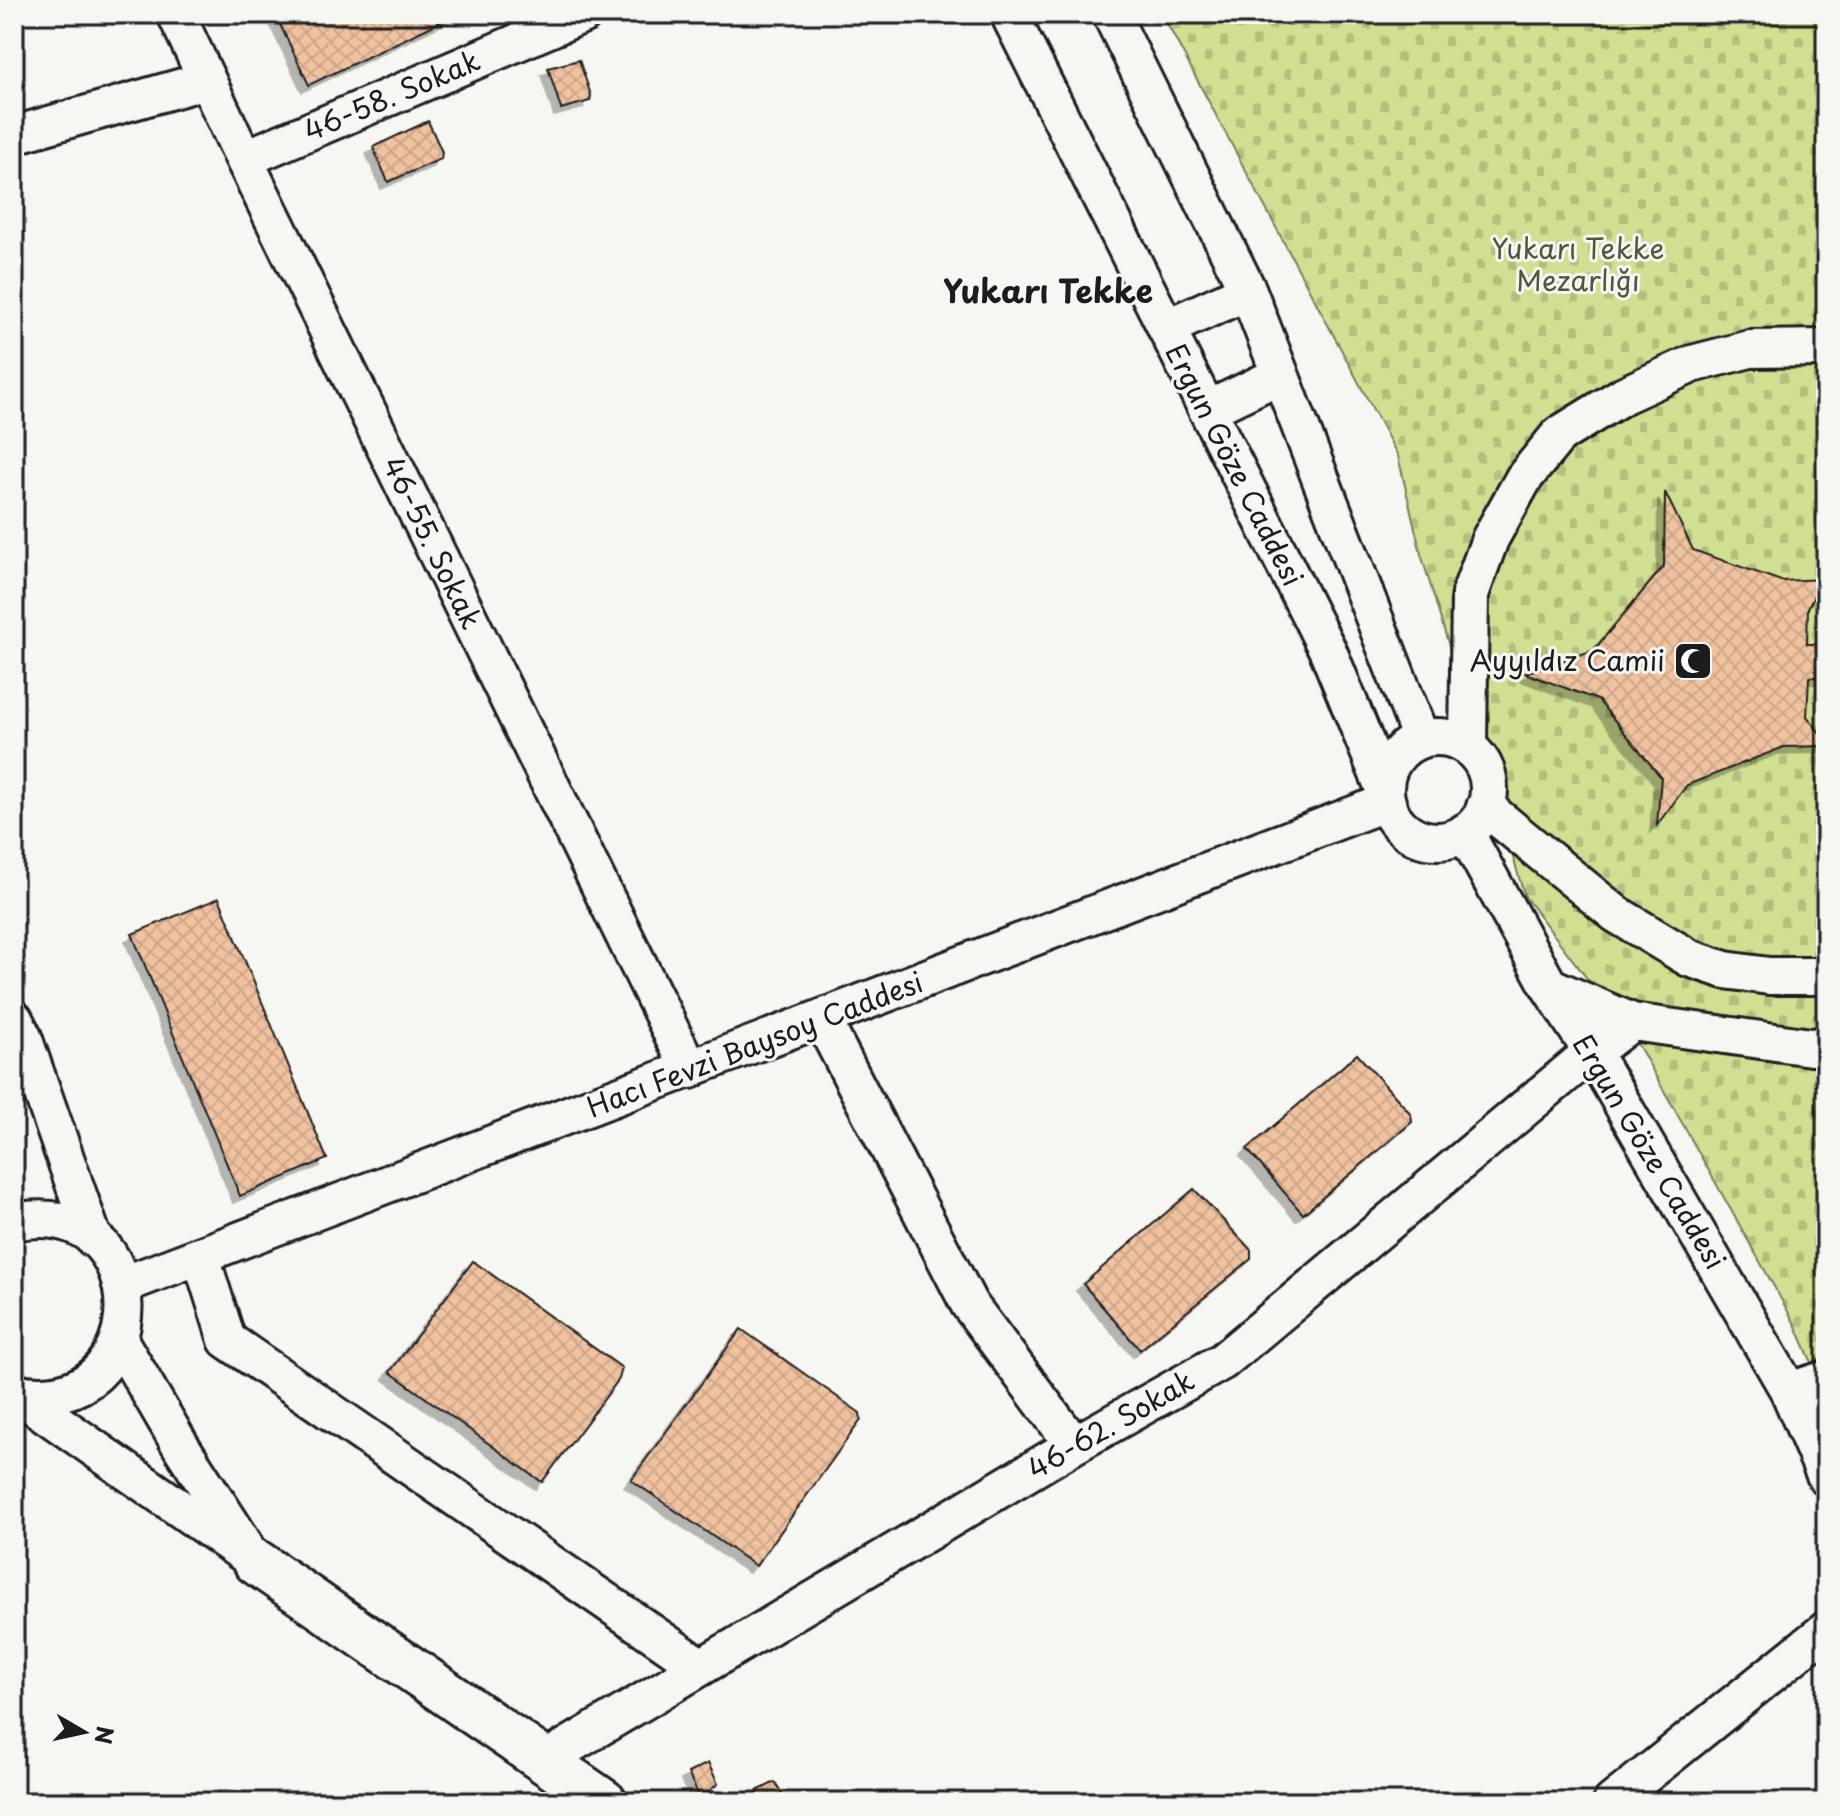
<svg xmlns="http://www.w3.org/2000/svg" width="1840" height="1816" viewBox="0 0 1840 1816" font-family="'Playpen Sans',sans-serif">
	<defs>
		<pattern id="cemetery-stones" width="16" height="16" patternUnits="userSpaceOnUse" patternTransform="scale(2)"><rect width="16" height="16" fill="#d1df92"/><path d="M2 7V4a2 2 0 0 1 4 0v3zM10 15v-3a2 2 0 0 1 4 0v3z" fill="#b3bf7d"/></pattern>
		<pattern id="building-cross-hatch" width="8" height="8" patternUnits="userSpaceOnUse" patternTransform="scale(2)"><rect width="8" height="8" fill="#f0c2a0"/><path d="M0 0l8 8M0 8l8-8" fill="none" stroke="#cda689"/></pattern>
		<filter id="shadow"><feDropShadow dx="-7" dy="7" stdDeviation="0" flood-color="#0004"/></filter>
	</defs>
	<rect width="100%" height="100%" fill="#f6f6f2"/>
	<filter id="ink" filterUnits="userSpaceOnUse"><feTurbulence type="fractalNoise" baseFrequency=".0125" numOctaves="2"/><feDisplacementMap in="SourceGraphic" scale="16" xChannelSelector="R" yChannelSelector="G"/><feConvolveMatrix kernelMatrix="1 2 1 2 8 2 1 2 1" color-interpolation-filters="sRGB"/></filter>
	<g filter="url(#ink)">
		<path fill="url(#cemetery-stones)" stroke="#767e57" stroke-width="2" d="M1162 14H1826V1395L1795 1324 1640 1048 1525 897 1421 554 1398 456Z"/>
		<path fill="url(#building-cross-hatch)" stroke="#1c1c1c" stroke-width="2" filter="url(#shadow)" d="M275 14H457L309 85Z
			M579 60 591 95 590 101 561 109 548 68Z
			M428 121 442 152 441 159 388 182 373 147Z
			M1665 492 1693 550 1781 581 1823 579 1808 608 1807 644H1826V677H1809L1807 716 1826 741V746L1784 747 1687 785 1657 825 1661 777 1598 700 1525 673 1594 650 1664 566Z
			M219 898 327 1159 240 1196 132 934Z
			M1357 1054 1411 1114 1412 1122 1303 1214 1247 1149Z
			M1194 1189 1251 1250V1259L1140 1350 1083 1284Z
			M473 1261 622 1368 619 1379 542 1482 390 1372Z
			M741 1329 860 1413 861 1420 756 1566 631 1480Z
			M708 1763 718 1784 700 1798 688 1773Z
			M775 1782 785 1799 778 1802H761L757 1791Z"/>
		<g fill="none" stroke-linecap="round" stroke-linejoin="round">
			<defs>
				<path id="minor" d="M176 14 244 159 690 1070
					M1009 14 1328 651 1385 791
					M1111 14 1248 291 1421 739
					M14 135 207 80
					M244 159 584 14
					M1166 328 1248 291
					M1207 410 1280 375
					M1385 789a52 52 0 1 1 104 0a52 52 0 1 1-104 0Z
					M1468 746 1470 594 1490 539 1524 478 1559 435 1624 395 1692 364 1750 349 1826 348
					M1485 807 1616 914 1689 958 1725 970 1769 976H1826
					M1465 832 1549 986 1592 1052 1789 1391 1826 1477
					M1549 986 1632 1022 1811 1047 1826 1045
					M14 1019 23 1037 93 1238
					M822 1019 969 1304 1074 1445
					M14 1222C160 1191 160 1423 14 1392
					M201 1257 227 1340 701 1667
					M123 1285 1387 802
					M119 1340 182 1448 244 1544
					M1789 1391 1826 1379
					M14 1392 256 1562
					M543 1761 1074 1445 1223 1361 1592 1052 1632 1022
					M1612 1802 1826 1630"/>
				<path id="tertiary" d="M256 1562 604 1802"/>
			</defs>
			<use href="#minor" stroke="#1c1c1c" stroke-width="42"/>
			<use href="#tertiary" stroke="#1c1c1c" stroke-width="50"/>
			<use href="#minor" stroke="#f6f6f2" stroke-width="36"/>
			<use href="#tertiary" stroke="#f6f6f2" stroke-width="44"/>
		</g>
	</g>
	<defs>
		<symbol id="mosque-square" viewBox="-11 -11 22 22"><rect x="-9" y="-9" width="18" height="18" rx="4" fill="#1c1c1c" stroke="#f6f6f2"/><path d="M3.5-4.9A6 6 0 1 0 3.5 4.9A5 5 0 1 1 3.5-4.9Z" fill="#fff"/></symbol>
	</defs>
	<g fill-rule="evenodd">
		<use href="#mosque-square" x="1671" y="639" width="44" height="44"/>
	</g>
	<g text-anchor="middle" stroke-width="6" stroke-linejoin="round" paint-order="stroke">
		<g font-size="28" fill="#1c1c1c" stroke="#f6f6f2">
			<text transform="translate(392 96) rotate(-23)" y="10">46-58. Sokak</text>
			<text transform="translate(1234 465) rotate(63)" y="10">Ergun Göze Caddesi</text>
			<text transform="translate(432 543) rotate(64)" y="10">46-55. Sokak</text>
			<text transform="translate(755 1045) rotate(-21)" y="10">Hacı Fevzi Baysoy Caddesi</text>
			<text transform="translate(1649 1152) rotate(59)" y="10">Ergun Göze Caddesi</text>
			<text transform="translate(1111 1425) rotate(-30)" y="10">46-62. Sokak</text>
		</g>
		<g font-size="28" fill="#52563f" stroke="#f6f6f2">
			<text x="1578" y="259">Yukarı Tekke<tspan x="1578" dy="32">Mezarlığı</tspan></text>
		</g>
		<g font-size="28" fill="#1c1c1c" stroke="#f6f6f2" text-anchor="end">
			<text x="1665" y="671">Ayyıldız Camii</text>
		</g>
		<g font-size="32" font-weight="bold" fill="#1c1c1c" stroke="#f6f6f2">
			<text x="1048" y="303">Yukarı Tekke</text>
		</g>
	</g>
	<rect width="1840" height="1816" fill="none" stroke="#f6f6f2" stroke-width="48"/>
	<rect x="24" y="24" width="1792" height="1768" fill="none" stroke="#1c1c1c" stroke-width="3" filter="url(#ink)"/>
	<g transform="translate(84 1732) rotate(99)" stroke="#f6f6f2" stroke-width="6" paint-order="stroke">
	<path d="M0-6L14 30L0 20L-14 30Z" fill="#1c1c1c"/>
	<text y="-12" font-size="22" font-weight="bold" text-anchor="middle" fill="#1c1c1c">N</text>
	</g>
</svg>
